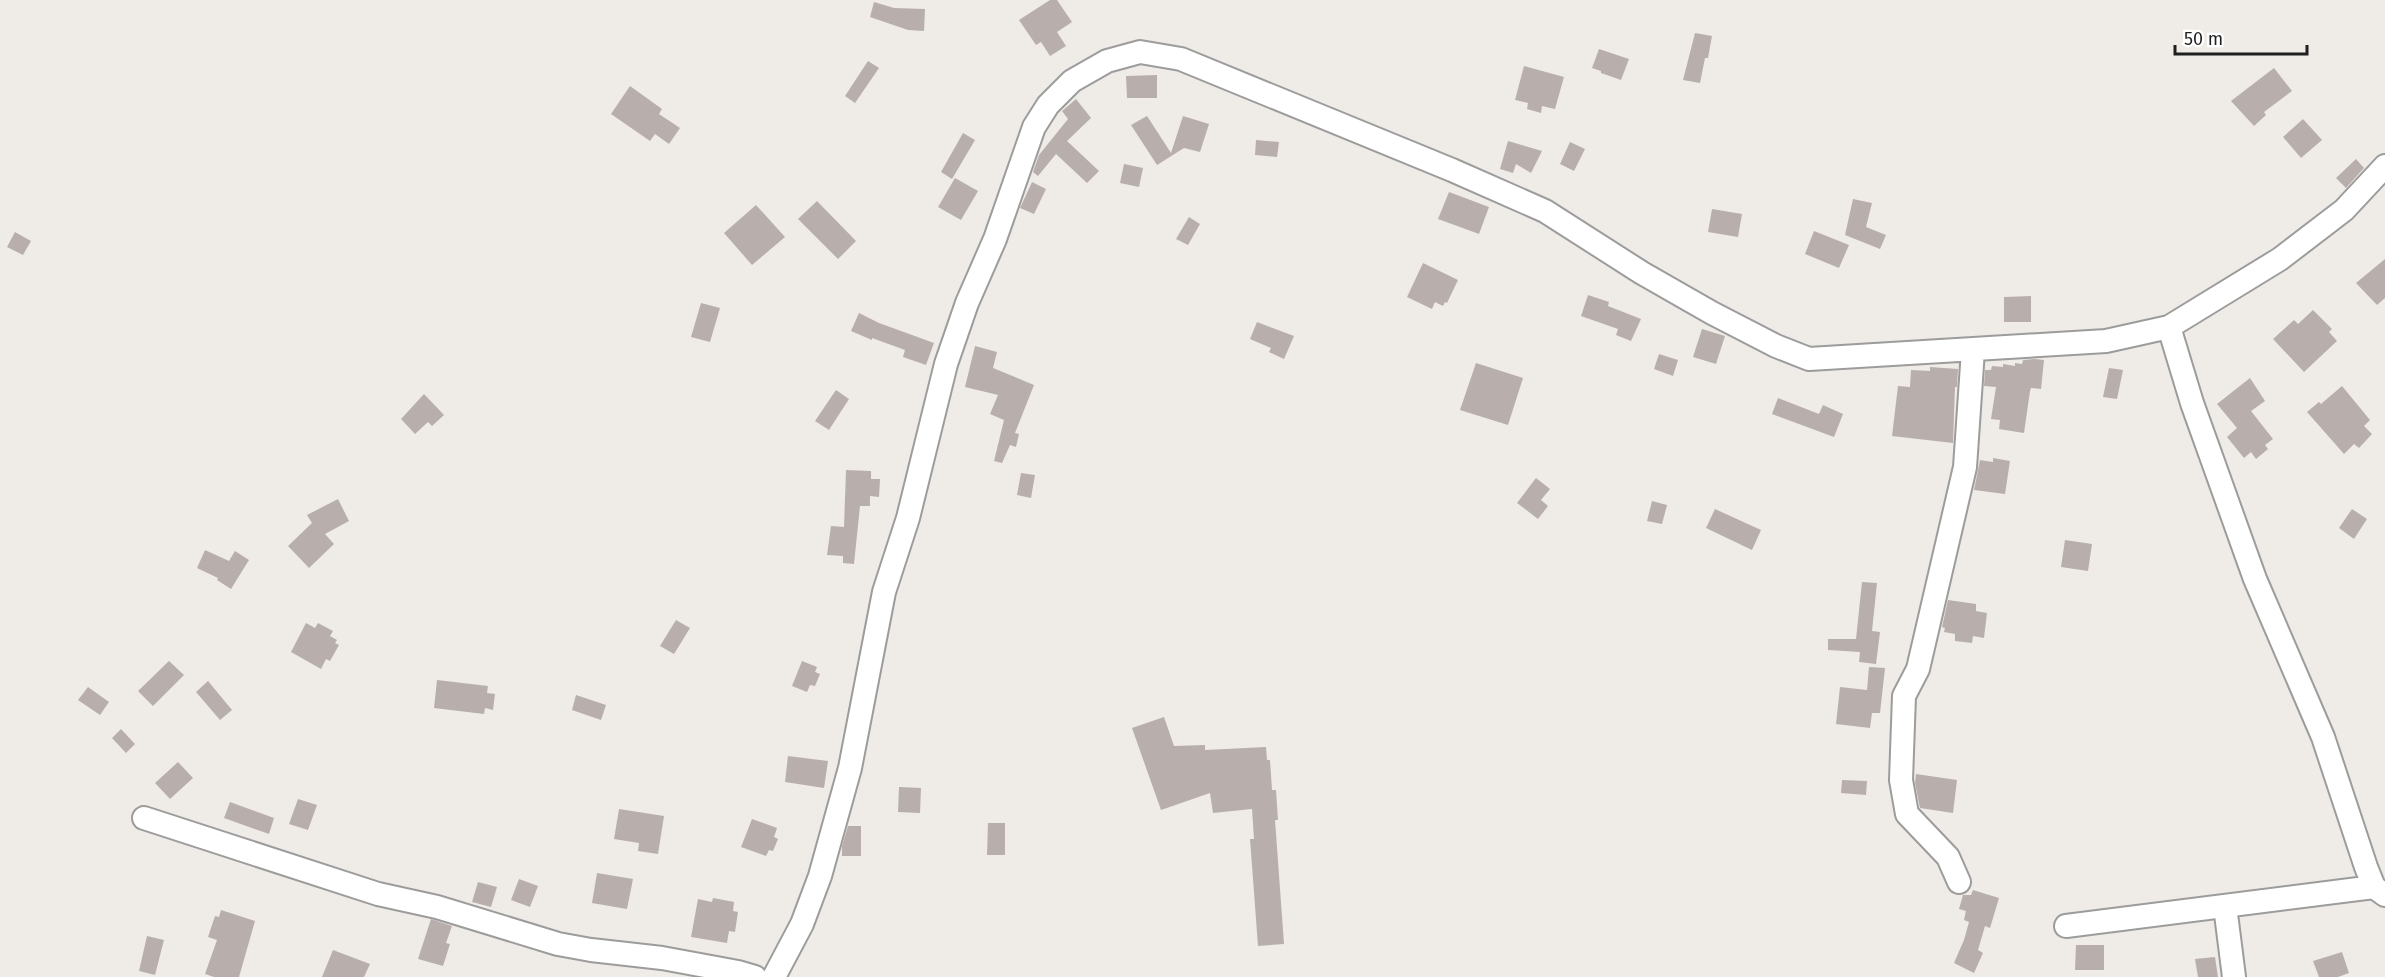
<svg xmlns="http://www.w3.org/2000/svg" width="2385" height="977" viewBox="0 0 2385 977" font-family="'Fira Sans',sans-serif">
	<rect width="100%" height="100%" fill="#efebe6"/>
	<path fill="#b8afac" d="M1050 0H1057L1072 22 1057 32 1066 46 1050 56 1041 42 1036 45 1019 20Z
		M874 2 894 8 925 9 924 31 908 30 870 17Z
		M1695 33 1712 36 1708 58H1705L1700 83 1683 80Z
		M1599 49 1629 59 1621 80 1601 73V71L1592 68Z
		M868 61 879 68 855 103 845 96Z
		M1524 66 1564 77 1555 109 1542 106 1541 113 1527 109 1528 103 1515 100Z
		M2274 68 2292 91 2264 112 2266 115 2254 126 2231 101Z
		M1157 75V98H1127L1126 76Z
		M630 86 662 109 659 114 680 128 669 144 655 134 650 141 611 114Z
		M1076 99 1091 118 1067 141 1099 171 1087 183 1056 154 1038 176 1033 172 1039 155 1068 119 1062 111Z
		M1147 116 1171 153 1183 116 1209 124 1200 152 1184 148 1157 165 1131 125Z
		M2303 119 2322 140 2301 158 2283 137Z
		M963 133 975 140 952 179 941 172Z
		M1256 140 1279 142 1277 157 1255 155Z
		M1508 141 1542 151 1531 173 1516 164 1513 173 1500 169Z
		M1570 142 1585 149 1574 171 1560 164Z
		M2356 159 2364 168 2346 188 2336 178Z
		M1124 164 1143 168 1139 187 1120 183Z
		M955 178 978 191 961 220 938 207Z
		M1032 182 1046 189 1034 214 1020 208Z
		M1449 192 1489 207 1479 234 1438 219Z
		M1853 199 1872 203 1866 227 1886 235 1880 249 1845 235Z
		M817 201 856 241 838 259 798 219Z
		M756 205 785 237 752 265 724 233Z
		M1712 209 1742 214 1738 237 1708 232Z
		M1189 217 1200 224 1188 245 1176 239Z
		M1814 231 1849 245 1839 268 1805 254Z
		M15 232 31 241 23 255 7 247Z
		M2385 259V298L2377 305 2356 283Z
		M1423 263 1458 280 1447 303 1445 302 1443 306 1435 302 1432 309 1407 297Z
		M1588 295 1609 302 1608 306 1641 319 1631 341 1616 335 1618 329 1581 316Z
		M2031 296V322H2004V297Z
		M701 303 720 308 710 342 691 337Z
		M2313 310 2332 329 2329 332 2337 341 2304 372 2273 339 2294 320 2298 324Z
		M859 313 879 323 934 343 926 365 903 357 905 350 872 338V340L851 331Z
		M1257 322 1294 336 1284 359 1269 352 1271 348 1250 339Z
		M1702 329 1725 336 1716 364 1693 357Z
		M975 346 997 352 993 368 1034 385 1015 433 1019 434 1016 447 1010 445 1002 463 994 461 1004 420 990 414 998 395 965 387Z
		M1659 354 1678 360 1673 376 1654 369Z
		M2035 359 2044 360 2041 389 2031 388 2030 391 2024 433 1999 429 2000 420 1991 419 1996 387 1984 386 1985 370H1991L1992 366 2003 367V364L2015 366V363L2022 364 2023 360Z
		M1476 363 1523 378 1508 425 1460 410Z
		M1930 367 1958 369 1957 387H1955L1953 443 1892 436 1898 386 1910 387 1911 370 1930 371Z
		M2109 368 2123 370 2117 399 2103 397Z
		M2250 378 2265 401 2251 411 2273 439 2265 445 2268 449 2256 459 2251 452 2244 458 2227 437 2237 428 2217 404Z
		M2342 386 2370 420 2364 426 2372 434 2359 448 2354 444 2344 454 2307 412 2319 402 2321 404Z
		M836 390 849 399 829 430 815 421Z
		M424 394 444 415 432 426 428 422 415 434 401 419Z
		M1778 398 1819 414 1823 405 1843 414 1834 437 1772 414Z
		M1993 458 2010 461 2005 494 1974 490 1980 460 1993 462Z
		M846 470 871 471V479H880L879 497 870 496V506H860L854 564 843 563V556L827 555 831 526 844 527Z
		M1021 473 1035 475 1031 498 1017 495Z
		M1536 478 1550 489 1541 500 1548 506 1538 519 1517 503Z
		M338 499 349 521 325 534 334 544 309 568 288 546 312 523 307 515Z
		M1652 501 1667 505 1662 524 1647 521Z
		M1715 509 1761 530 1752 550 1706 528Z
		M2352 509 2367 519 2354 539 2339 528Z
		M2065 540 2092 544 2088 571 2061 567Z
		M205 550 229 561 235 551 249 560 231 589 217 580 218 578 197 568Z
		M1862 582 1877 583 1872 631 1880 632 1876 664 1859 662 1860 652 1828 650V639H1856Z
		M1948 600 1976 604V611L1987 613 1984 638 1973 636 1972 643 1955 641V634L1944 632 1945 628 1942 627Z
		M676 620 690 628 674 654 660 646Z
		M306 623 315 628 318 623 333 631 330 636 337 640 335 643 339 645 330 661 326 659 321 669 291 652Z
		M169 661 184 675 153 706 138 691Z
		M802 661 817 667 815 672 820 674 815 686 810 685 807 692 792 686Z
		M1869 667 1885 668 1880 713H1872L1870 728 1836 724 1840 687 1867 690Z
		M437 680 488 686 487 693 495 694 493 710 485 708 484 714 434 708Z
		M208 681 232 710 220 720 196 692Z
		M88 687 109 702 100 715 78 700Z
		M576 695 606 705 601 720 572 710Z
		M1164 717 1174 746 1205 745V750L1266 747 1267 760H1270L1272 790H1276L1278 820H1275L1284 944 1258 946 1250 839H1254L1252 809 1213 813 1210 793 1161 810 1132 728Z
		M121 729 135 744 126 753 112 738Z
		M788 756 828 761 824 788 785 782Z
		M178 762 193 778 170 799 155 783Z
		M1916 774 1957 780 1953 813 1920 808 1915 783Z
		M1842 780 1867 781 1866 795 1841 793Z
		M899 787 921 788 920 813 898 812Z
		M298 799 317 805 308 830 289 824Z
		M230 802 274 818 269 834 224 818Z
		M619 809 664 816 658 854 638 851 639 843 614 839Z
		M752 819 777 828 774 837 778 839 773 851 769 850 766 856 741 847Z
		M988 823H1005V855H987Z
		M848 826H861V856H842V846Z
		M597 873 633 879 627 909 592 903Z
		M519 879 538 886 530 907 511 900Z
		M478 882 497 887 491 907 472 902Z
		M1973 890 1999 898 1990 928 1985 926 1978 950 1983 953 1974 973 1954 963 1964 940 1969 922 1964 920 1966 911 1959 909 1963 895H1971Z
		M713 898 734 902 733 911 738 912 735 932 729 931 727 943 691 937 698 899 712 902Z
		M221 910 255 921 239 977H214L205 974 217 940 208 937 215 916 219 917Z
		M431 919 452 926 446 943 450 944 443 966 418 959Z
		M147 936 164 940 155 975 139 971Z
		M2076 945H2104V970H2075Z
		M333 950 370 964 364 977H322Z
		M2342 952 2349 973 2338 977H2319L2313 961Z
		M2215 957 2218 977H2198L2195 959Z"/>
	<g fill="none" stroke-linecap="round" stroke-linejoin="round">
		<defs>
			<path id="minor" d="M2169 327 2280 259 2344 210 2385 166
				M144 818 378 894 437 907 558 944 591 950 662 958 738 972 755 977
				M1959 882 1948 857 1907 814 1901 780 1904 696 1918 669 1965 467 1973 350
				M2225 906 2234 977
				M2066 926 2374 887
				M774 977 802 924 820 876 850 768 884 592 908 518 946 364 967 303 995 239 1034 127 1048 105 1072 81 1107 61 1140 52 1181 59 1452 170 1545 211 1642 273 1712 313 1776 346 1809 359 2106 341 2169 327 2192 403 2255 579 2323 737 2366 867 2374 887 2385 895"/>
		</defs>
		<use href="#minor" stroke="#9c9c9c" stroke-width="26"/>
		<use href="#minor" stroke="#fff" stroke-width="22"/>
	</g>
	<path d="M2175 45v9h132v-9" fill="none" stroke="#1f1f1f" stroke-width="3"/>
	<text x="2184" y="45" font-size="18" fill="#1f1f1f" stroke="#ffffff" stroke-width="4.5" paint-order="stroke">50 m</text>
</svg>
